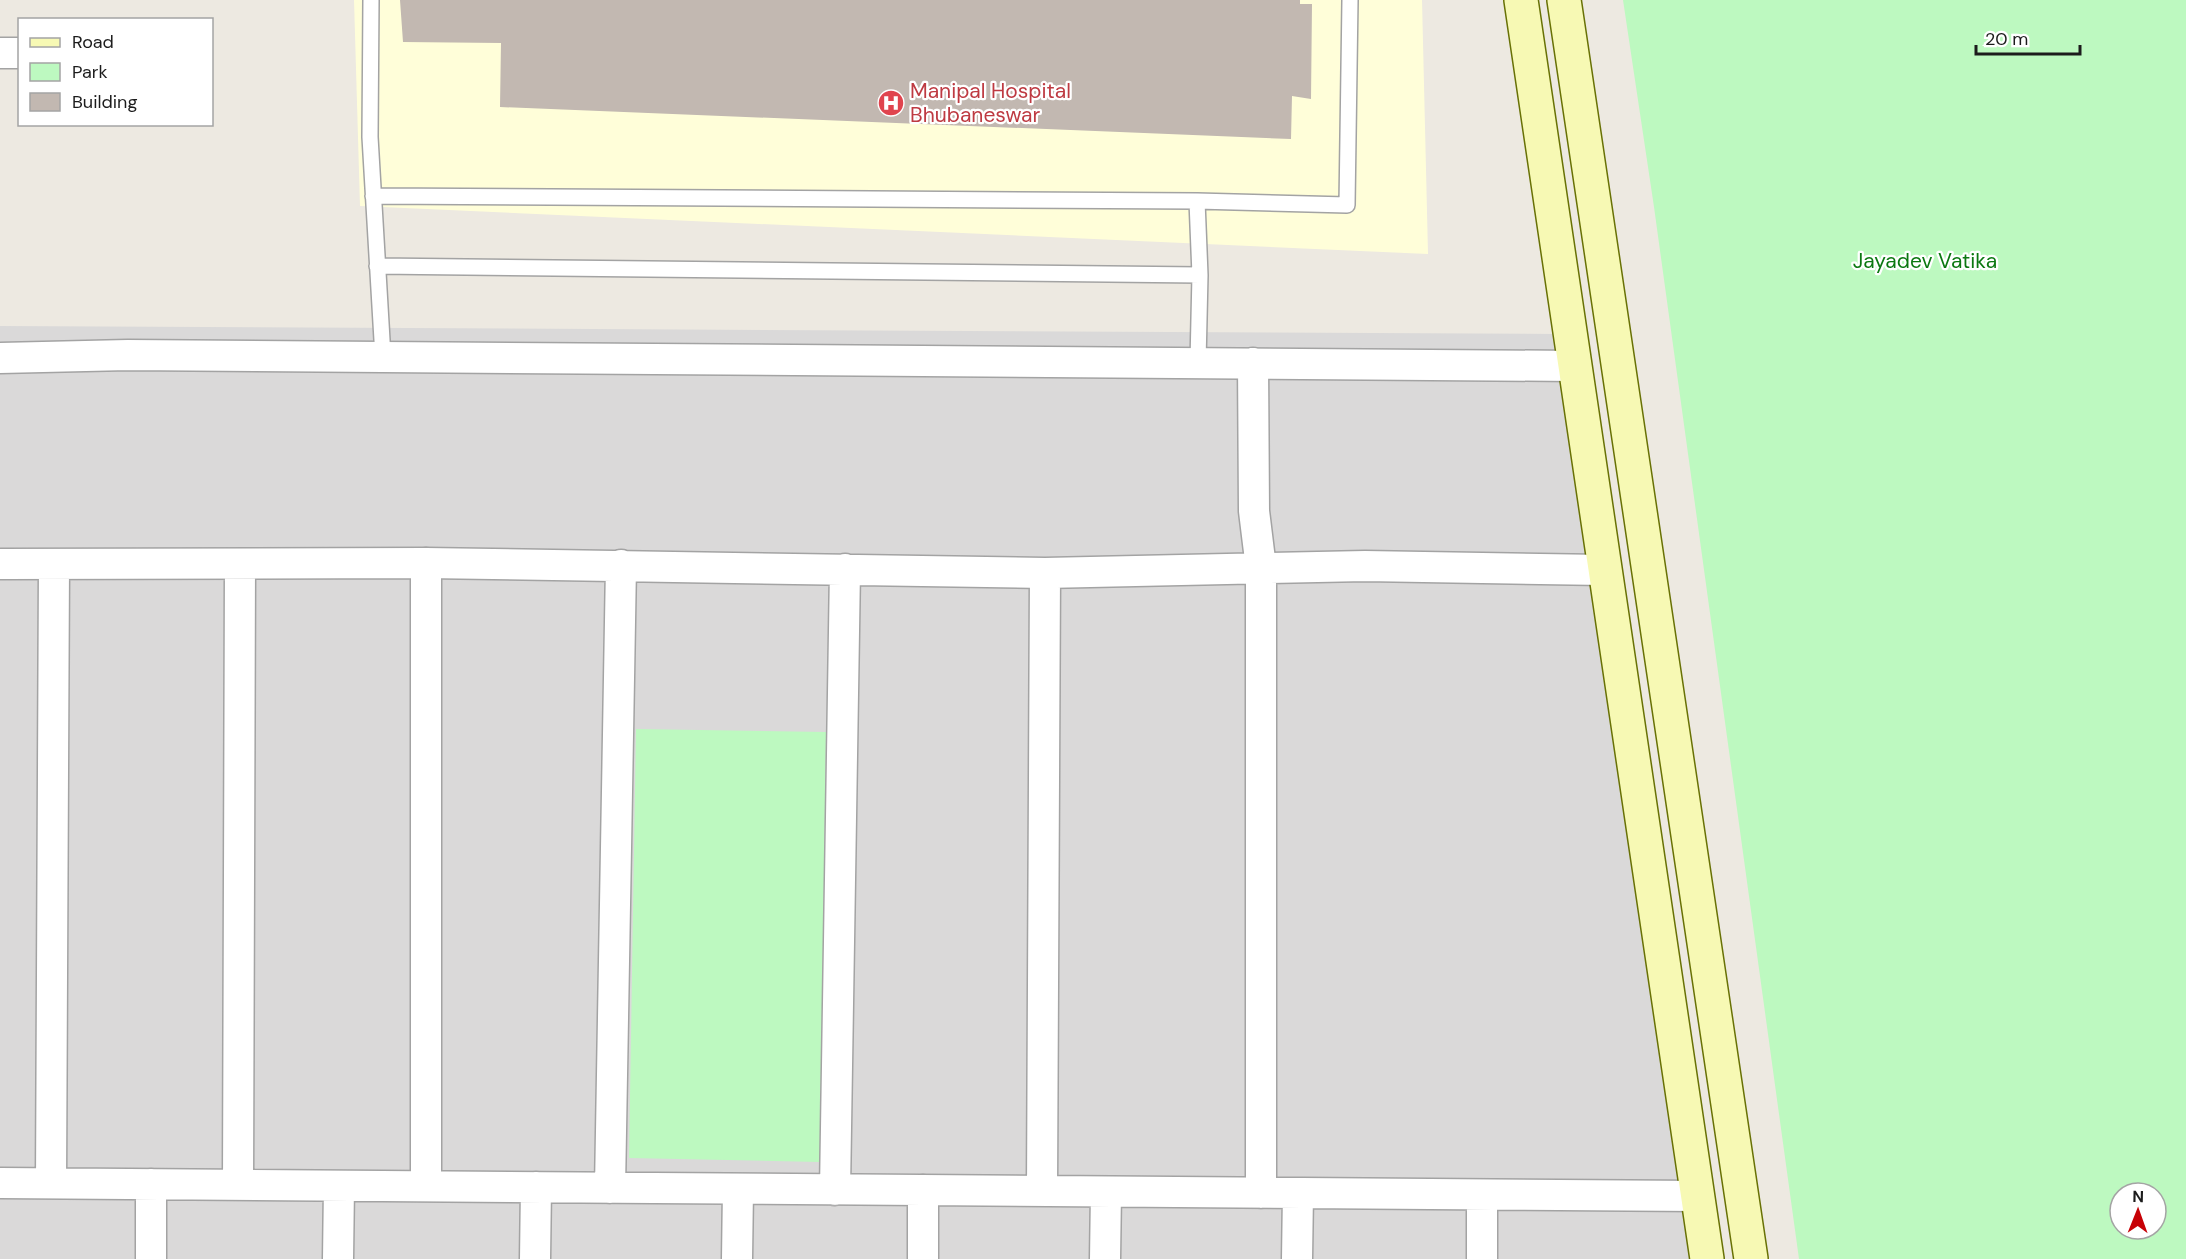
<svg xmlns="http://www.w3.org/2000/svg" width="2186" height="1259" viewBox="0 0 2186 1259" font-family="'DM Sans',sans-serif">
	<rect width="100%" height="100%" fill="#ede9e1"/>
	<path fill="#dad9d9" d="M0 326 1557 334 1696 1259H0Z"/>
	<path fill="#fffed9" d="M354 0H1422L1428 254 360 206Z"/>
	<path fill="#bdf9c0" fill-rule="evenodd" d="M1623 0H2186V1259H1799L1654 207ZM2120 1193H2156V1229H2120Z
		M636 729 826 732 820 1162 629 1158Z"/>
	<path fill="#c2b8b1" d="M400 0H1300V4H1312L1311 99 1292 96 1291 139 500 107 501 43 403 42Z"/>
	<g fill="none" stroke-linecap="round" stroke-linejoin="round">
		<defs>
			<path id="lane" d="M371 0 370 137 383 357
				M373 196 1197 201 1347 205 1350 0
				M1197 201 1200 275 1198 362
				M377 266 1200 275"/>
			<path id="street" d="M0 53H20
				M0 358 128 355 1574 366
				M1253 363 1254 511 1261 568V1193
				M426 563V1186
				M0 564 426 563 1045 573 1365 566 1604 570
				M0 1183 1698 1196
				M51 1183 54 564
				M151 1184V1259
				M238 1185 240 564
				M610 1188 621 565
				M835 1190 845 569
				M1042 1191 1045 573
				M1482 1195V1259
				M338 1259 339 1186
				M535 1259 536 1187
				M737 1259 738 1189
				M923 1259V1190
				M1105 1259 1106 1192
				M1297 1259 1298 1193"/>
			<path id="secondary" d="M1521 0 1707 1259
				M1564 0 1751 1259"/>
		</defs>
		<use href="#lane" stroke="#a3a3a3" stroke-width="18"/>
		<use href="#street" stroke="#a3a3a3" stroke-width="33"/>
		<use href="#secondary" stroke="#687105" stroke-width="36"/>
		<use href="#lane" stroke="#fff" stroke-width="15"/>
		<use href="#street" stroke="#fff" stroke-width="30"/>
		<use href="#secondary" stroke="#f7f9b4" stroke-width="33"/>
	</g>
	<defs>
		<symbol id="hospital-disc" viewBox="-11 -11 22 22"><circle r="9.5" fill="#e0444e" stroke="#fff"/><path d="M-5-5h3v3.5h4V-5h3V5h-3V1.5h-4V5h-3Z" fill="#fff"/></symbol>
	</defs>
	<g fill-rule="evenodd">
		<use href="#hospital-disc" x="876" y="88" width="30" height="30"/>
	</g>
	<g text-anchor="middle" stroke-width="4.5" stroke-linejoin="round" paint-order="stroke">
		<g font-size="21" fill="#be3a42" stroke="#fff" text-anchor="start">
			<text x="910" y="98">Manipal Hospital<tspan x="910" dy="24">Bhubaneswar</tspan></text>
		</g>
		<g font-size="21" fill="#0b7811" stroke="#fff">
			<text x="1925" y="268">Jayadev Vatika</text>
		</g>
	</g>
	<rect x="18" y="18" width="195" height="108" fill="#ffffff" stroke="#a4a4a4" stroke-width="1.5"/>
	<rect x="30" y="38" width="30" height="9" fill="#f7f9b4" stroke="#a4a4a4" stroke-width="1.5"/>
	<text x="72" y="48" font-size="18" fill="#1c1c1c">Road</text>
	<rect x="30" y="63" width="30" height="18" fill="#bdf9c0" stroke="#a4a4a4" stroke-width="1.5"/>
	<text x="72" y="78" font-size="18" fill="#1c1c1c">Park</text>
	<rect x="30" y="93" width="30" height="18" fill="#c2b8b1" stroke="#a4a4a4" stroke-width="1.5"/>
	<text x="72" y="108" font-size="18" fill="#1c1c1c">Building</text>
	<g transform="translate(2138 1211) rotate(1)"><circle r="28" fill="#ffffff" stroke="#a4a4a4" stroke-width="1.5"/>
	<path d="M0-4.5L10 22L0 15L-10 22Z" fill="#c70106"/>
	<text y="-9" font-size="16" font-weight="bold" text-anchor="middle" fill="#1c1c1c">N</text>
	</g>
	<path d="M1976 45v9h104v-9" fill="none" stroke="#1c1c1c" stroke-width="3"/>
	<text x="1985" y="45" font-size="18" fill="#1c1c1c" stroke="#ffffff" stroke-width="4.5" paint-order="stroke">20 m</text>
</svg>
